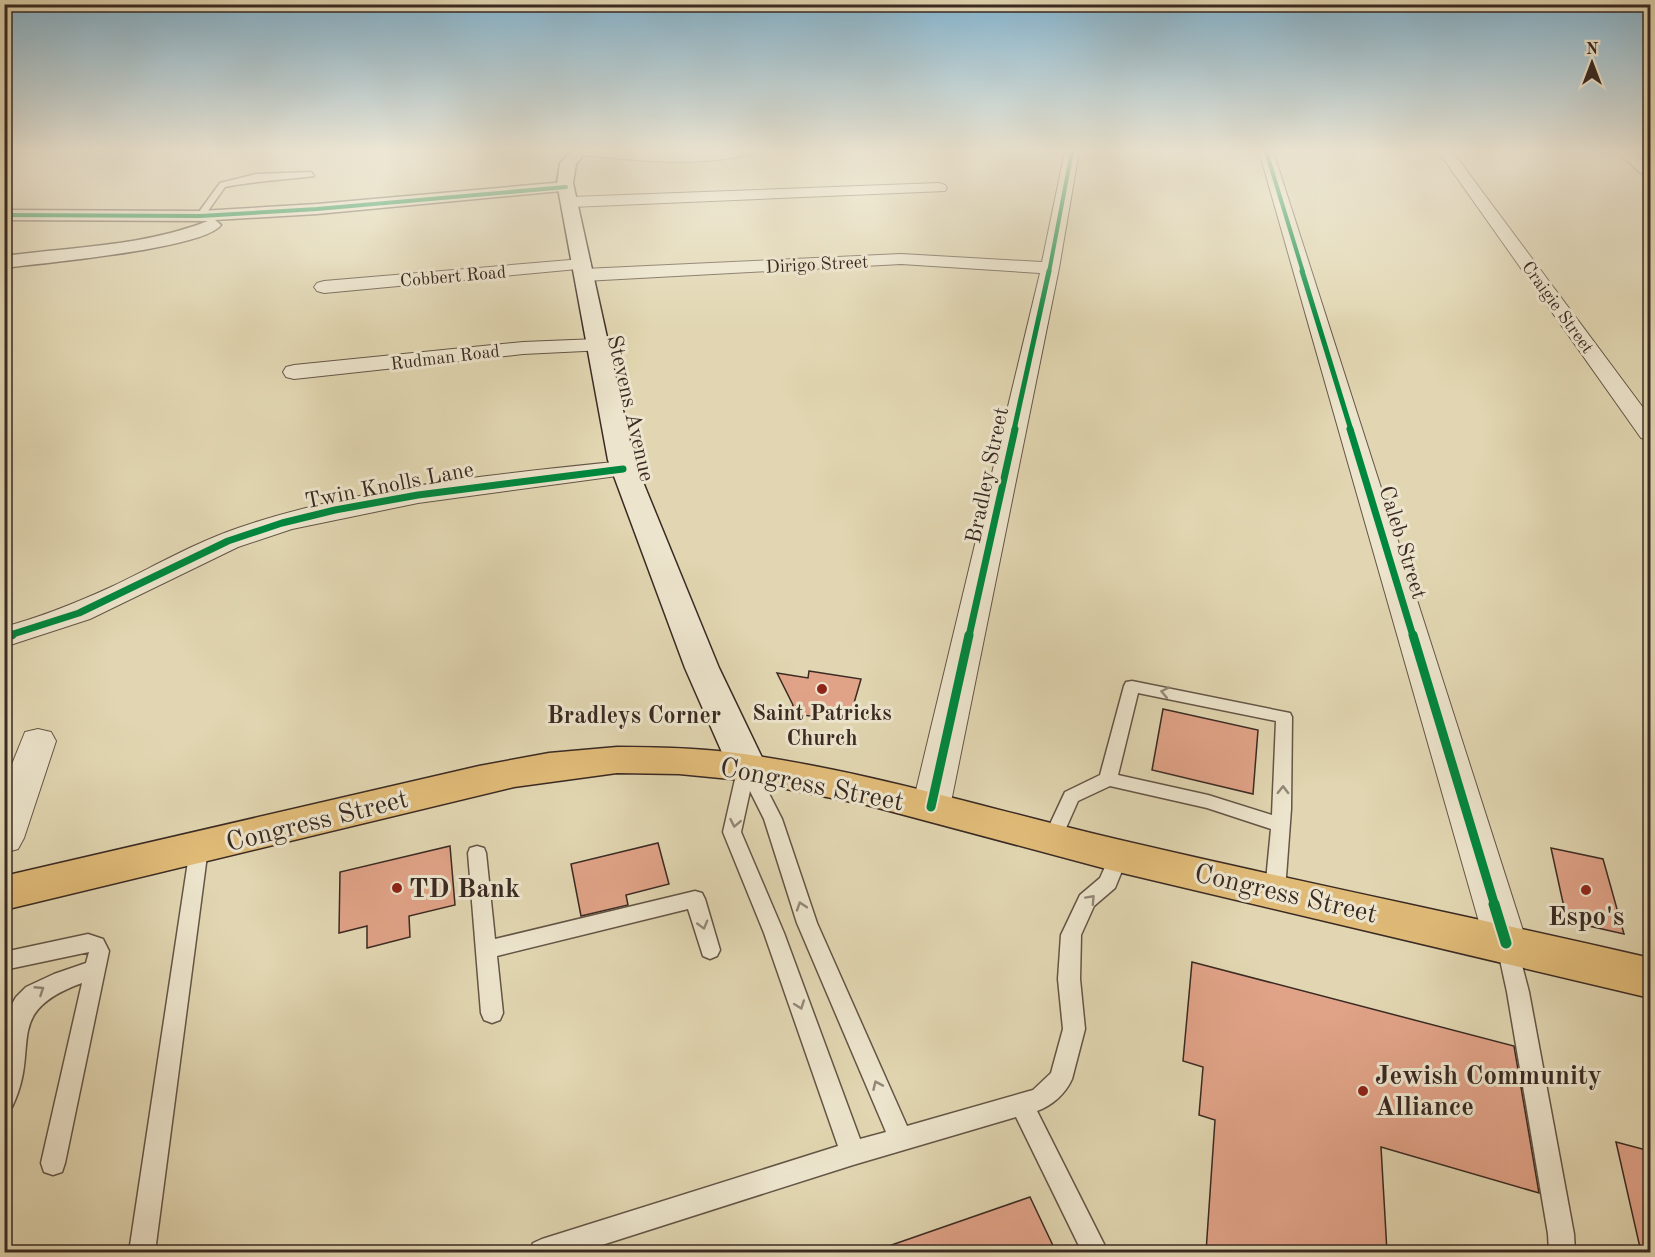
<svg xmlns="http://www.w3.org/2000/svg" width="1655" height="1257" viewBox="0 0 1655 1257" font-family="'Old Standard TT',serif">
	<rect width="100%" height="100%" fill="#e1d6b1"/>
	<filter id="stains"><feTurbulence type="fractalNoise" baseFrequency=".00333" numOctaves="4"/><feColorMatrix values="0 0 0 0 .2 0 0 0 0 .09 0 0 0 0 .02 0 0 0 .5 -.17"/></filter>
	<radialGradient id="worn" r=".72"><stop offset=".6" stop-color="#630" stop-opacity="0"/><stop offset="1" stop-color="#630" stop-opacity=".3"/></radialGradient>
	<path fill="#e1a388" stroke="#3a2a23" stroke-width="1.5" d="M809 671 861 679 852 710 840 708 838 714 818 711 816 717 790 713 793 705 777 673 808 678Z
		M1163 709 1258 730 1253 794 1152 770Z
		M658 843 669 884 626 895 628 905 581 916 571 864Z
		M450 846 455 905 409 916 410 937 367 948V926L339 933 340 872Z
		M1551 848 1603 859 1624 934 1567 921Z
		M1192 962 1514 1046 1539 1193 1381 1147 1387 1252H1206L1215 1120 1199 1115 1203 1067 1183 1061Z
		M1616 1142 1650 1151V1251L1641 1252Z
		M1030 1197 1056 1252H881L880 1249Z"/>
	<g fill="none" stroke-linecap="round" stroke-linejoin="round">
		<defs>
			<path id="service" d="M311 172 314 176C284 180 255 181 225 187L203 218 196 216 220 183 256 174Z
				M1132 681 1290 713 1292 717 1291 809 1285 891 1282 897 1275 899 1268 897 1265 891 1271 829 1207 808 1110 786 1078 801 1059 844 1052 846 1045 844 1043 839 1065 792 1100 775 1124 686 1126 682ZM1138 693 1276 721 1272 815 1208 795 1118 775Z
				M747 760 753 762 782 819 817 923 907 1126 1033 1090 1051 1073 1063 1029 1058 979 1061 935 1080 895 1100 878 1112 851 1119 849 1126 851 1128 856 1115 888 1094 906 1081 935 1080 979 1085 1029 1072 1079C1066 1093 1052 1106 1037 1111L1108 1252H1082L1016 1117 853 1165 580 1252H529L533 1243 542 1239 838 1146 764 933 723 832 738 766 741 762ZM750 791 764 819 797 923 886 1132 860 1139 784 933 741 832Z
				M199 841 206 843 208 848 155 1252H129L190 848 192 843Z
				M477 846 484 848 486 853 495 939 695 891 702 893 705 899 720 950 717 956 710 959 703 956 688 909 497 956 503 1013 500 1020 492 1023 484 1020 481 1013 468 853 470 848Z
				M88 934 103 939 109 951 65 1163 62 1172 53 1175 44 1172 41 1163 82 983C0 1013 42 1046 12 1107L4 1110V1019L9 1009 16 997 26 987 54 974 86 963 89 952 4 970V952Z
				M1507 937 1514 940 1517 946 1529 992 1574 1234 1575 1252H1549L1548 1234 1507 992 1497 946 1500 940Z"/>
			<path id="minor" d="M6 151H22L23 152 16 156Z
				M572 151H753L751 154C695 168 635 160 579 155Z
				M1065 151H1079L1059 268 950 807 944 817 931 821 918 817 912 807 1040 273 901 264 584 281 577 279 575 275 577 271 584 269 901 254 1042 262Z
				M1259 151H1273L1527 943 1521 956 1506 961 1491 956 1485 943Z
				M1438 151H1452L1650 417V440L1641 438Z
				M1616 151H1631L1650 167V178L1645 177Z
				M939 183 945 185 947 188 945 191 571 207 563 202 571 197Z
				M582 259 588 260 591 264 588 268 324 293 317 291 314 287 317 283 324 281Z
				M597 339 605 340 608 345 605 350 523 354 294 379 286 377 283 372 286 367 294 365 523 342Z
				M623 461 632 464 636 469 632 474 418 503 292 529 238 547 90 619 4 647V627C41 617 76 603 111 587 153 567 194 543 238 528 356 487 499 474 623 461Z
				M38 729 51 732 56 741 24 838 18 849 4 853V784L25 732Z"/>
			<path id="tertiary" d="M566 182 572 184 574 187 572 190 317 214 215 220 221 225C204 249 41 263 4 268V256C72 247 145 246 208 221L4 220V210L200 211 317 204Z"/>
			<path id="secondary" d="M572 151H587L576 164 573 183 634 460 719 668 766 766 761 776 747 780 733 776 728 766 685 668 608 460 557 183 560 163Z"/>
			<path id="primary" d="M617 747C659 747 702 748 744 754 871 772 992 810 1116 839 1294 881 1473 917 1650 958V998L1114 871 867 805 741 780 679 774 617 773 514 787 4 910V876L479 766 549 753Z"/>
		</defs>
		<use href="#service" stroke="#645546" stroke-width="3"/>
		<use href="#minor" stroke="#645546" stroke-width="2"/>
		<use href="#tertiary" stroke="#645546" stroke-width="3"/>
		<use href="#secondary" stroke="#3a2a23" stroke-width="3"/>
		<use href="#primary" stroke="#3a2a23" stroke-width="3"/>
		<use href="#service" fill="#ece4cc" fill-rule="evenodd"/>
		<use href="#minor" fill="#ece4cc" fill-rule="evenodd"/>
		<use href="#tertiary" fill="#ece4cc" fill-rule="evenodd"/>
		<use href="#secondary" fill="#ece4cc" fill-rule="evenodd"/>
		<use href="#primary" fill="#e0bb78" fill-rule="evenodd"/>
		<defs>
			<path id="cycleway-far4" d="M1266 151 1303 272
				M4 215 200 216 317 209 566 187
				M1049 272 1072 151"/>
			<path id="cycleway-far3" d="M1302 271 1351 430
				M1014 430 1049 271"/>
			<path id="cycleway-far2" d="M1350 429 1413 636
				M7 636 79 613 228 541 282 523 335 510 418 495 623 469
				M969 636 1015 429"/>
			<path id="cycleway-far1" d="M1413 635 1495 906
				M4 637 12 635
				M931 807 969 635"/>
			<path id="cycleway" d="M1494 904 1506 943"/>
		</defs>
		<use href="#cycleway-far4" stroke="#ece4cc" stroke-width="6"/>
		<use href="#cycleway-far3" stroke="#ece4cc" stroke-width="8"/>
		<use href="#cycleway-far2" stroke="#ece4cc" stroke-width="10"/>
		<use href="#cycleway-far1" stroke="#ece4cc" stroke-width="13"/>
		<use href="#cycleway" stroke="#ece4cc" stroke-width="15"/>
		<use href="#cycleway-far4" stroke="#00873e" stroke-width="4"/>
		<use href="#cycleway-far3" stroke="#00873e" stroke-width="5"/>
		<use href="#cycleway-far2" stroke="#00873e" stroke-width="7"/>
		<use href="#cycleway-far1" stroke="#00873e" stroke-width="9"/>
		<use href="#cycleway" stroke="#00873e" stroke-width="11"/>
	</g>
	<defs><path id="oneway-chevron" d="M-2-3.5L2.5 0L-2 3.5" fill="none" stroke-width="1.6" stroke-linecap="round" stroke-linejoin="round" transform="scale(1.5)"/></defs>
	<g stroke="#938778">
		<use href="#oneway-chevron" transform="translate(1165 692) rotate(-168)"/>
		<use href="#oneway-chevron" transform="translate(1283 790) rotate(-89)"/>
		<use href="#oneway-chevron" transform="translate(735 823) rotate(101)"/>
		<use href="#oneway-chevron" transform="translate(1091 899) rotate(-47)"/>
		<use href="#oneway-chevron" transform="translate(801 906) rotate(-108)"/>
		<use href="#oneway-chevron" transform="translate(703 925) rotate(74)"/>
		<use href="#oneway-chevron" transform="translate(40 990) rotate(-33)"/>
		<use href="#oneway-chevron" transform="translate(800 1005) rotate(70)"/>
		<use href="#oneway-chevron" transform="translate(877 1085) rotate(-114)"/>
	</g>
	<linearGradient id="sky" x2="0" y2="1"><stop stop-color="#86b6d1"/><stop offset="0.46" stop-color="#f2eddc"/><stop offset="1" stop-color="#f2eddc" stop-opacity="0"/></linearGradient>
	<rect width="1655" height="327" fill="url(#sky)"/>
	<g fill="#8f2418" stroke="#ece4cc" stroke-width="2">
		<circle cx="822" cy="689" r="6"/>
		<circle cx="397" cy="888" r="6"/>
		<circle cx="1586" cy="890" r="6"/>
		<circle cx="1363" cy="1091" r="6"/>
	</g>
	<g text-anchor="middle" stroke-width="6" stroke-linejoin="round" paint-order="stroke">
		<g font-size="18" fill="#3a2a23" stroke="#ece4cc">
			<text transform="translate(817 264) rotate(-3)" y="6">Dirigo Street</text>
			<text transform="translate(453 276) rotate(-5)" y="6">Cobbert Road</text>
			<text transform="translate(1558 307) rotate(54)" y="6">Craigie Street</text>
			<text transform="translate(445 357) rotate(-7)" y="6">Rudman Road</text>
		</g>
		<g font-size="22" fill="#3a2a23" stroke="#ece4cc">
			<text transform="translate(632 408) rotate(77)" y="8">Stevens Avenue</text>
			<text transform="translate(986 475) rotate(-78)" y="8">Bradley Street</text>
			<text transform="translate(389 484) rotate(-11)" y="8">Twin Knolls Lane</text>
			<text transform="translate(1404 542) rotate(73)" y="8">Caleb Street</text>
		</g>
		<g font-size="22" font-weight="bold" fill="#3a2a23" stroke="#ece4cc">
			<text x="822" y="720">Saint Patricks<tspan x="822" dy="25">Church</tspan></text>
		</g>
		<g font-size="24" font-weight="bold" fill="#3a2a23" stroke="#ece4cc">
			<text x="634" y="723">Bradleys Corner</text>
		</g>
		<g font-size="27" fill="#3a2a23" stroke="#ece4cc">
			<text transform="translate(812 784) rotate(11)" y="9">Congress Street</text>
			<text transform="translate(317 820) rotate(-14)" y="9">Congress Street</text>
			<text transform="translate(1286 893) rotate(13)" y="9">Congress Street</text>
		</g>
		<g font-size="27" font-weight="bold" fill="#3a2a23" stroke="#ece4cc" text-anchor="start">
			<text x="409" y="897">TD Bank</text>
			<text x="1586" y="925" text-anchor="middle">Espo's</text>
			<text x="1375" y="1084">Jewish Community<tspan x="1375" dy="31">Alliance</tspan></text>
		</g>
	</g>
	<rect width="1655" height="1257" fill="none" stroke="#e1d6b1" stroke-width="24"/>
	<rect x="6" y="6" width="1643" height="1245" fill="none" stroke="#3a2a23" stroke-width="3"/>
	<rect x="12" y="12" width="1631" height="1233" fill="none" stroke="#3a2a23" stroke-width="1.5"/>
	<g transform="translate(1592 63)" stroke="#ece4cc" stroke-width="4.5" paint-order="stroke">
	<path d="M0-4.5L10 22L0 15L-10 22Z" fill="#3a2a23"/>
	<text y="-9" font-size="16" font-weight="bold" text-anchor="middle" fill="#3a2a23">N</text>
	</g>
	<rect width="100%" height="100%" filter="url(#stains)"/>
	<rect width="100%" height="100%" fill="url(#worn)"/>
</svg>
